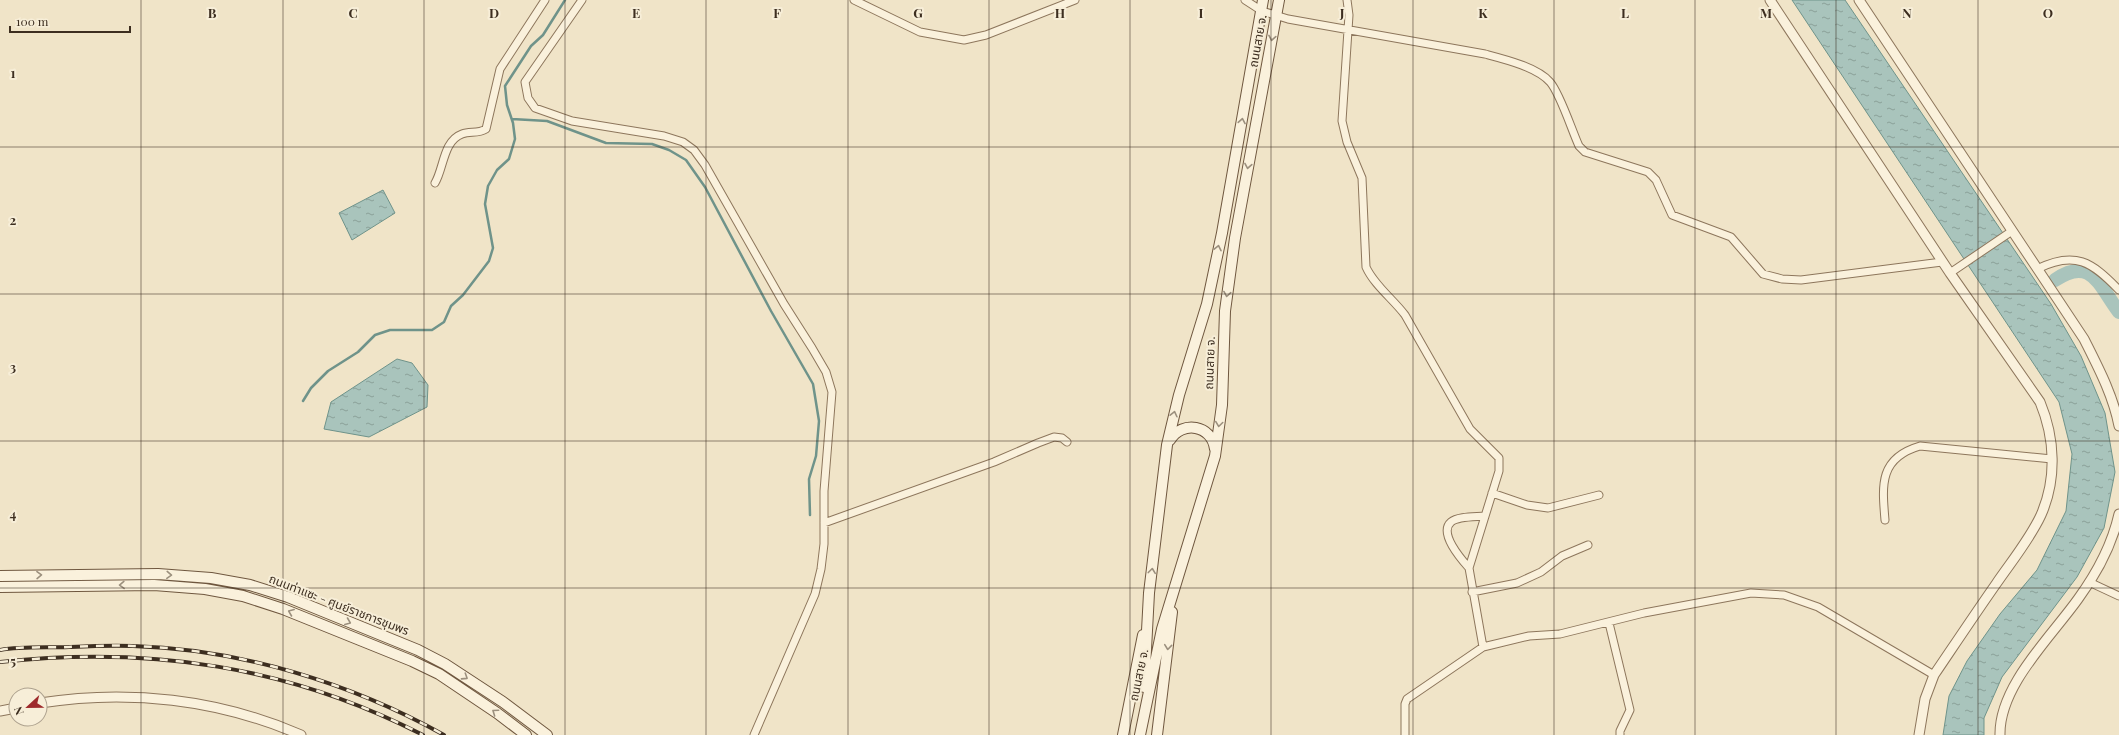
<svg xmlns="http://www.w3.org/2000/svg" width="2119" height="735" viewBox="0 0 2119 735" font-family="'Playfair Display','Noto Sans Thai',serif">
	<defs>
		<pattern id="water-ripples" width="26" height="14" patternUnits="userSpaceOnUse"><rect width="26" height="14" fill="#a9c4bc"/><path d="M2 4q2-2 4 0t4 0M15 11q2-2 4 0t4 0" fill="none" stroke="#8ba098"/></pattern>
	</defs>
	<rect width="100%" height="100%" fill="#f0e4c8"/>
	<path fill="url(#water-ripples)" stroke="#6f938a" d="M1792 0H1845L2051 304 2081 356 2105 413 2115 472 2104 528 2077 577 2002 677 1984 718V735H1943L1949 696 1967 661 2000 614 2037 570 2066 511 2072 454 2059 402Z
		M383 190 395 213 352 240 339 213Z
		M397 359 412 363 428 385 427 407 369 437 324 429 331 402Z"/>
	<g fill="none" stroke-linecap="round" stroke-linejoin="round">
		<path stroke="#6f938a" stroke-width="2.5" d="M512 119 547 121 606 143 652 144 669 150 686 160 705 187 771 311 813 384 819 421 816 456 809 479 810 515
			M303 401 311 388 328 371 358 352 375 335 390 330H432L444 322 451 306 463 295 489 261 493 248 485 204 488 186 497 170 509 159 515 139 513 123 507 105 505 86 531 46 543 35 565 0"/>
		<path stroke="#a9c4bc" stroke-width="14" d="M2055 280C2092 255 2099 286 2119 312"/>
		<defs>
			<path id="minor" d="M582 0 525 82 528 98 535 108 572 121 664 136 683 142 694 150 705 165 784 304 812 348 826 372 832 392 824 491V544L821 569 815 594 754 735
				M854 0 920 32 964 40 986 35 1075 0
				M1245 0 1262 11 1288 19 1485 54C1504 59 1537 67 1550 82 1560 93 1572 131 1579 146L1585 152 1648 172 1656 180 1672 215 1731 237 1763 274 1782 279 1801 280 1942 262
				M1347 0 1349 15 1342 121 1347 142 1362 178 1366 267C1374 285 1393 299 1405 315L1470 429 1499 458V471L1469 568 1483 647
				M435 183C444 168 443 141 462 134 470 131 478 134 486 129L500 69 545 0
				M2037 269C2075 250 2092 262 2119 290
				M1950 273 2012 231
				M1492 493 1527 505 1548 508 1599 495
				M1885 520C1882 485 1879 458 1920 446L2052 459
				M824 523 994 462 1038 443 1054 437 1062 438 1067 442
				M1469 568C1462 560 1438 533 1451 522 1458 516 1476 517 1485 516
				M2089 582 2119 596
				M1472 592 1517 583 1541 572 1562 556 1588 545
				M1609 623 1630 710 1620 731V735
				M1405 735V704L1407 699 1483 647 1529 636 1560 634 1644 613 1751 593 1784 595 1818 607 1934 675"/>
			<path id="tertiary" d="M1770 0 1950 273 2040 402C2055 438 2057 479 2041 515 2030 539 2011 562 1996 584 1975 614 1955 644 1934 675L1925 699 1919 735
				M1859 0 2084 339C2098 367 2113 395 2119 426
				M40 703C128 689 218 699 301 735
				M0 711 16 708
				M2000 735C1999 686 2051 637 2078 599 2097 573 2112 545 2119 514"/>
			<path id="secondary" d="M1170 440C1182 420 1212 425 1215 449
				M0 576 158 574 211 578 250 585 288 597 418 650 445 664 503 702 547 735
				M0 587 154 585 205 589 243 596 283 609 412 661 439 674 497 713 526 735
				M1144 687 1149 593 1167 445 1179 395 1207 304 1222 233 1263 0
				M1123 735 1143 635
				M1140 735 1162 629 1215 456 1222 405 1225 311 1235 238 1279 0
				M1157 735 1172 612"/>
		</defs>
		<use href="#minor" stroke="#8d765c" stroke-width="9"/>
		<use href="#tertiary" stroke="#8d765c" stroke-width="11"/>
		<use href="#secondary" stroke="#6f573f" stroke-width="12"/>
		<use href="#minor" stroke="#faf1dc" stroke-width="7"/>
		<use href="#tertiary" stroke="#faf1dc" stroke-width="9"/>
		<use href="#secondary" stroke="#faf1dc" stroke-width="10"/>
		<defs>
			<path id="rail" d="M0 650C22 646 47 648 69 647 91 646 112 645 133 646 240 649 351 683 444 735
				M0 662C150 646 289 666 423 735"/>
		</defs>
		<use href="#rail" stroke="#3d2e20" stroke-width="4"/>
		<use href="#rail" stroke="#f7eed8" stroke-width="2.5" stroke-dasharray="8" stroke-linecap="butt"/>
	</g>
	<defs><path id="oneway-chevron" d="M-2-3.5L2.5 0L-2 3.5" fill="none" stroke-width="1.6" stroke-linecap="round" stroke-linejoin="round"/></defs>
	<g stroke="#9c907e">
		<use href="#oneway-chevron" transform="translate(1272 38) rotate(100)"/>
		<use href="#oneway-chevron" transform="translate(1242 121) rotate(-80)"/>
		<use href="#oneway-chevron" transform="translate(1248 166) rotate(100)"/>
		<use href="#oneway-chevron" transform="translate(1218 248) rotate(-78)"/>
		<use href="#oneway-chevron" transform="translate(1227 294) rotate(99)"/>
		<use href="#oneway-chevron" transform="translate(1174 414) rotate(-77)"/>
		<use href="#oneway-chevron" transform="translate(1219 424) rotate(98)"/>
		<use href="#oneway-chevron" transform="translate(1152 571) rotate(-83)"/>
		<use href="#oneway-chevron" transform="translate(39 575) rotate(-1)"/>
		<use href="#oneway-chevron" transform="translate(169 575) rotate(3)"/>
		<use href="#oneway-chevron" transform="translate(122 585) rotate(178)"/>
		<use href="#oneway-chevron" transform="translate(291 612) rotate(-158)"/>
		<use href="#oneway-chevron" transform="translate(348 622) rotate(22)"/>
		<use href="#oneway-chevron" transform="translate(1168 647) rotate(96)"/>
		<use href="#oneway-chevron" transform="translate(465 677) rotate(33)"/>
		<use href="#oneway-chevron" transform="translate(495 712) rotate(-145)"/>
	</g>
	<path fill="none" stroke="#3d2e20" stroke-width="1" stroke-opacity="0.55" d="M141 0V735M283 0V735M424 0V735M565 0V735M706 0V735M848 0V735M989 0V735M1130 0V735M1271 0V735M1413 0V735M1554 0V735M1695 0V735M1836 0V735M1978 0V735M0 147H2119M0 294H2119M0 441H2119M0 588H2119"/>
	<g text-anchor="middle" stroke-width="4" stroke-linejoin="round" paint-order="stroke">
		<g font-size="12" fill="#3d2e20" stroke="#f7eed8">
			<text transform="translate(1258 41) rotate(-80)" y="4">ถนนสาย จ.</text>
			<text transform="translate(1210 363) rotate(-88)" y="4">ถนนสาย จ.</text>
			<text transform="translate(339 605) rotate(21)" y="4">ถนนท่าแซะ - ศูนย์ราชการชุมพร</text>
			<text transform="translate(1139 675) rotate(-78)" y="4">ถนนสาย จ.</text>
		</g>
	</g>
	<g font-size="13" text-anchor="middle" font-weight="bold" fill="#3d2e20" stroke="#f7eed8" stroke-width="4" stroke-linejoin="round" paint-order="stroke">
		<text x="212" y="18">B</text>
		<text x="353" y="18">C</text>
		<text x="494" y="18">D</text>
		<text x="636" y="18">E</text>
		<text x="777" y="18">F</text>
		<text x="918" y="18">G</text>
		<text x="1060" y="18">H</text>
		<text x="1201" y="18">I</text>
		<text x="1342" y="18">J</text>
		<text x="1483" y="18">K</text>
		<text x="1625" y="18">L</text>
		<text x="1766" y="18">M</text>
		<text x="1907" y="18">N</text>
		<text x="2048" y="18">O</text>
		<text x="13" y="78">1</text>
		<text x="13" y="225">2</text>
		<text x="13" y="372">3</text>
		<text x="13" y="519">4</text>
		<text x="13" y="666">5</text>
	</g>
	<g transform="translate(28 707) rotate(248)"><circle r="19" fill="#f7eed8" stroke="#ada18e"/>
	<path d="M0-3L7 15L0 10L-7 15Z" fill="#9e2a2b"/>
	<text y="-6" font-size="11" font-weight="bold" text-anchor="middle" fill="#3d2e20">N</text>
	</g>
	<path d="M10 26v6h120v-6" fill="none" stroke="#3d2e20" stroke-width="2"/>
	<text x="16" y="26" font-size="12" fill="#3d2e20" stroke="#f7eed8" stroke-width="3" paint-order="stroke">100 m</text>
</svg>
